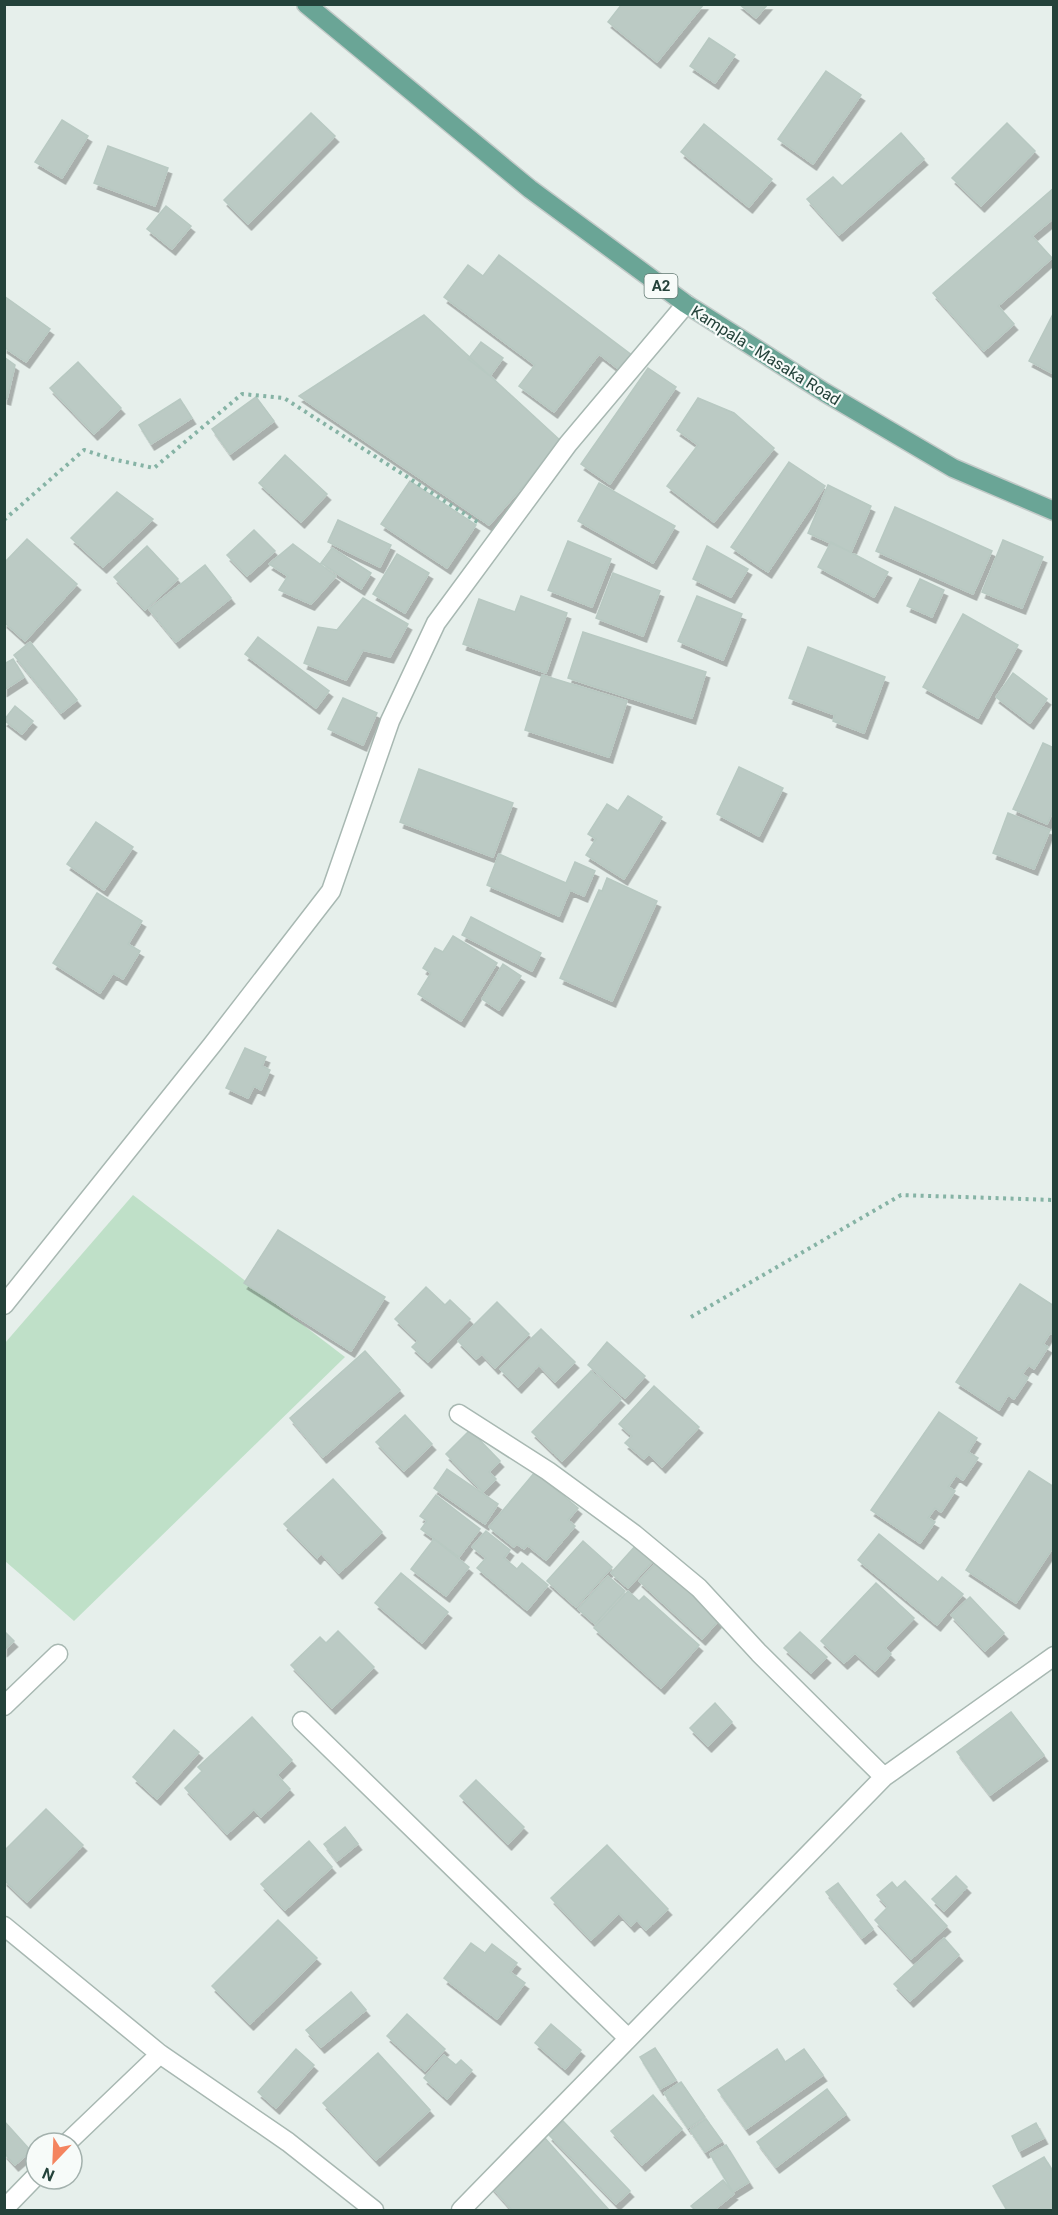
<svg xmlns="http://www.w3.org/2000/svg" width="1058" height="2215" viewBox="0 0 1058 2215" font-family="Roboto,sans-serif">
	<defs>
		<filter id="shadow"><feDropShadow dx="3.5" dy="6" stdDeviation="0" flood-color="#0004"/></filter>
	</defs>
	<rect width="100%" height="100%" fill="#e6efeb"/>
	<path fill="#bfe0c8" d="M133 1195 345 1357 74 1621 5 1561V1343Z"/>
	<path fill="#bbcac4" stroke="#b8c9c2" stroke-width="1.5" filter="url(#shadow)" d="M622 4H704L657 62 608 22Z
		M739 4H768L756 18Z
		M709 38 735 55 715 83 690 66Z
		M826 71 861 95 813 164 778 139Z
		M311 113 335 136 248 224 224 200Z
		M62 120 88 136 62 178 35 162Z
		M1007 123 1035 151 981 206 952 178Z
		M704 124 772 179 749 207 681 152Z
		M901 133 924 159 839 235 807 199 833 177 842 186Z
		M108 146 168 168 155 206 94 183Z
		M1054 188V218L1032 236 1052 258 998 306 1014 324 984 351 933 293Z
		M166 206 191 226 172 249 147 229Z
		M499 255 633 356 621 371 599 354 554 412 519 386 535 365 444 297 468 265 483 276Z
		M4 296 50 329 26 362 4 347Z
		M1054 312V374L1029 361Z
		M424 315 562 442 489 525 299 396Z
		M481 342 503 358 490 376 468 359Z
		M4 357 15 365 7 399 4 398Z
		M78 362 121 408 94 434 50 388Z
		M648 368 676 387 610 484 581 464Z
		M256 397 274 421 230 454 212 429Z
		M698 398 734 413 774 448 714 522 667 486 698 445 677 430Z
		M180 399 192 418 151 444 139 425Z
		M285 455 327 494 301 522 259 483Z
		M789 462 825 486 768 572 731 547Z
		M410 481 476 525 447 568 381 524Z
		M599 483 675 526 653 563 578 521Z
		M828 485 871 506 851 552 808 533Z
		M117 492 153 519 103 567 71 538Z
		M895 507 992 551 973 594 876 551Z
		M338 520 391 545 380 567 328 542Z
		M254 530 275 551 247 576 227 555Z
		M27 539 77 584 25 641 4 622V563Z
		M1003 540 1043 557 1022 608 982 592Z
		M568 541 611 559 592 607 548 590Z
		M831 542 888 572 874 597 818 567Z
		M293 544 336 576 311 604 279 590 288 576 269 564Z
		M147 546 178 579 145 610 114 577Z
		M707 546 748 569 731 597 693 579Z
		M332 548 371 573 361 589 321 563Z
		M397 554 429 573 405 613 373 594Z
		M205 565 231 598 176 642 149 609Z
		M613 573 660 591 643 636 596 618Z
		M920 579 944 590 932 617 907 606Z
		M521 596 567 613 546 673 463 644 479 599 515 612Z
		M697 596 742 614 723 660 678 641Z
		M363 598 408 624 390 657 363 650 346 680 304 663 318 627 337 630Z
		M963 614 1018 645 978 718 923 687Z
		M583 632 706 672 692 718 568 678Z
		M258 637 329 691 316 708 245 654Z
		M30 642 77 700 61 713 14 655Z
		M808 647 885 677 864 733 833 721 835 715 789 698Z
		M13 659 24 677 4 690V664Z
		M1013 673 1047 699 1030 723 996 697Z
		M542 675 627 701 609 757 525 730Z
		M343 698 377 713 363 745 328 729Z
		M15 706 33 721 22 734 4 720Z
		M1043 743 1054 748V809L1047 824 1013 809Z
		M739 767 783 788 759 836 717 814Z
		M419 769 513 803 493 857 400 822Z
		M628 796 662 817 624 879 586 855 596 839 588 834 607 804 618 811Z
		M1008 813 1050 830 1034 869 993 853Z
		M96 822 133 847 104 890 67 864Z
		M499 854 566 883 575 862 595 871 584 896 570 890 559 916 487 885Z
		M607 878 657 901 612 1001 560 978 599 890 602 891Z
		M97 893 142 921 128 944 140 951 123 979 113 973 100 993 53 963Z
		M471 917 541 953 532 971 462 935Z
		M453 936 497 963 461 1021 418 994 431 973 423 968 435 948 443 952Z
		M503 964 521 976 499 1010 482 999Z
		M245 1048 266 1057 262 1066 270 1070 261 1090 254 1086 248 1098 226 1088Z
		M278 1230 385 1297 351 1351 244 1283Z
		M1020 1284 1054 1306V1335L1050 1333 1043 1344 1048 1347 1034 1369 1029 1365 1022 1374 1028 1378 1014 1399 1008 1395 999 1410 956 1382Z
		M426 1287 445 1305 450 1300 470 1319 428 1362 412 1347 418 1341 395 1319Z
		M497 1302 529 1334 495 1368 482 1354 476 1359 458 1341Z
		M541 1329 575 1362 555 1382 539 1365 518 1387 500 1369Z
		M607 1342 645 1376 625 1398 588 1365Z
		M365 1351 400 1390 323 1457 290 1418Z
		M591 1371 621 1399 562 1461 532 1432Z
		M654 1386 699 1427 662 1467 649 1454 644 1459 625 1443 632 1436 619 1424Z
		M939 1412 977 1438 968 1452 978 1458 963 1480 956 1475 948 1487 955 1491 941 1512 935 1508 928 1518 935 1522 920 1543 871 1510Z
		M405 1415 432 1444 404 1471 376 1442Z
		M470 1430 500 1461 489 1472 496 1479 483 1492 446 1454Z
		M447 1469 498 1504 485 1524 434 1488Z
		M1029 1471 1054 1487V1546L1016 1603 966 1570Z
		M535 1472 578 1508 568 1520 575 1526 546 1560 527 1545 524 1549 517 1544 514 1547 489 1527Z
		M333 1479 382 1532 339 1573 321 1553 317 1558 284 1524Z
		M436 1495 480 1529 459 1557 421 1529 427 1521 420 1516Z
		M486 1531 510 1550 504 1558 517 1569 522 1563 548 1585 527 1610 477 1568 486 1558 472 1547Z
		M879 1534 938 1582 942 1577 963 1594 937 1625 858 1560Z
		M434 1539 469 1567 446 1596 411 1569Z
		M583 1541 612 1567 576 1607 547 1581Z
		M637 1544 654 1560 628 1588 611 1573Z
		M657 1562 719 1620 702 1639 639 1581Z
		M401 1573 448 1612 422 1643 375 1603Z
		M608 1576 625 1591 595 1624 578 1609Z
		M876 1583 914 1618 885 1648 891 1654 875 1671 855 1653 844 1663 821 1641Z
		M628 1591 639 1601 644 1596 699 1645 661 1688 594 1628Z
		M970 1597 1004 1633 985 1651 951 1615Z
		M4 1631 14 1641 4 1650Z
		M338 1631 374 1667 332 1708 291 1665 320 1637 326 1643Z
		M800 1632 827 1657 811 1673 784 1648Z
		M715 1703 732 1722 708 1746 690 1728Z
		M1011 1712 1044 1755 990 1795 957 1752Z
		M252 1717 292 1760 277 1775 290 1789 261 1817 254 1809 227 1834 185 1788 202 1771 198 1767Z
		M174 1730 199 1752 157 1799 133 1777Z
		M476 1780 524 1827 508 1844 460 1796Z
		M46 1809 83 1845 27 1902 4 1880V1851Z
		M345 1827 358 1844 337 1861 324 1844Z
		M309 1841 332 1867 285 1910 261 1884Z
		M607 1845 668 1909 646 1930 637 1920 631 1926 619 1913 591 1940 551 1898Z
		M956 1876 967 1887 944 1911 932 1899Z
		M905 1881 947 1926 911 1959 875 1920 888 1907 877 1895 892 1882 897 1888Z
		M838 1883 873 1929 862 1938 826 1892Z
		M278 1920 317 1958 250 2024 212 1986Z
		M944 1938 959 1955 910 2001 894 1984Z
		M471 1943 485 1953 492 1944 517 1963 510 1972 525 1983 497 2019 444 1978Z
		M351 1992 366 2010 321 2047 306 2030Z
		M407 2014 445 2049 425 2071 387 2036Z
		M551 2024 581 2050 565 2069 535 2043Z
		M655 2048 676 2080 660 2089 640 2057Z
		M296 2049 314 2065 276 2108 258 2092Z
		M777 2049 785 2062 804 2049 823 2075 746 2129 718 2090Z
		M378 2053 430 2110 376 2160 323 2103Z
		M444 2055 456 2065 461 2060 472 2070 447 2099 424 2078Z
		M681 2082 705 2117 688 2128 664 2093Z
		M827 2089 846 2114 776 2167 757 2142Z
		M653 2095 682 2129 642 2165 611 2131Z
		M706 2119 722 2141 705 2152 690 2130Z
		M4 2121 31 2151 15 2165 4 2153Z
		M563 2121 630 2191 616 2204 549 2135Z
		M1036 2123 1044 2138 1019 2151 1012 2136Z
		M544 2137 609 2210H512L490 2185Z
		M726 2145 749 2182 733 2192 710 2154Z
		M1044 2157 1054 2173V2210H1007L993 2186Z
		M723 2180 734 2194 714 2210H695L691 2206Z"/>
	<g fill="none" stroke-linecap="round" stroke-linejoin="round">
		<defs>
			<path id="minor" d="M4 1305 212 1045 331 891 390 721 436 623 568 444 686 304
				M459 1414 548 1471 634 1534 699 1588 759 1653 884 1777
				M4 1706 58 1654
				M302 1721 628 2038
				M4 1926 160 2054 288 2142 374 2210
				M67 2143 160 2054
				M4 2209 36 2176
				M461 2210 884 1777 1054 1656"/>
			<path id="major" d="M306 4 530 189 686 304 824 392 953 468 1054 511"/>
		</defs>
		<use href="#minor" stroke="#a8b8b2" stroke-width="21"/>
		<use href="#major" stroke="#c2cac8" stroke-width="21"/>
		<path stroke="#86b3a5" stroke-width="4" stroke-dasharray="3 4.5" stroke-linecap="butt" d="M4 520 84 450 112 459 154 468 242 394 284 398 479 523
			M691 1317 901 1195 1054 1200"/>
		<use href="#minor" stroke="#fff" stroke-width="18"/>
		<use href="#major" stroke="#6aa596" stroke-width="18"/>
	</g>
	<g text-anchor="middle" stroke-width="4.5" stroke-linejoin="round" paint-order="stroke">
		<rect fill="#f7fbf9" stroke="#637a73" stroke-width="1.5" x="644.5" y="274" width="33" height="24" rx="4.5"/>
		<g font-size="15" font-weight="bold" fill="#24423a">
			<text x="661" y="291">A2</text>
		</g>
		<g font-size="16" fill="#24423a" stroke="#f7fbf9">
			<text transform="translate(766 355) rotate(32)" y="6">Kampala - Masaka Road</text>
		</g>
	</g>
	<rect width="1058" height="2215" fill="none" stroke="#24423a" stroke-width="12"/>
	<g transform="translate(54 2161) rotate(203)"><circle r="28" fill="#f7fbf9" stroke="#a3b1ad" stroke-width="1.5"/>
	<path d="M0-4.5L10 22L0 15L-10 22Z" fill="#f4845f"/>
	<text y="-9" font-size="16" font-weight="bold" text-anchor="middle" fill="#24423a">N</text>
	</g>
</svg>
